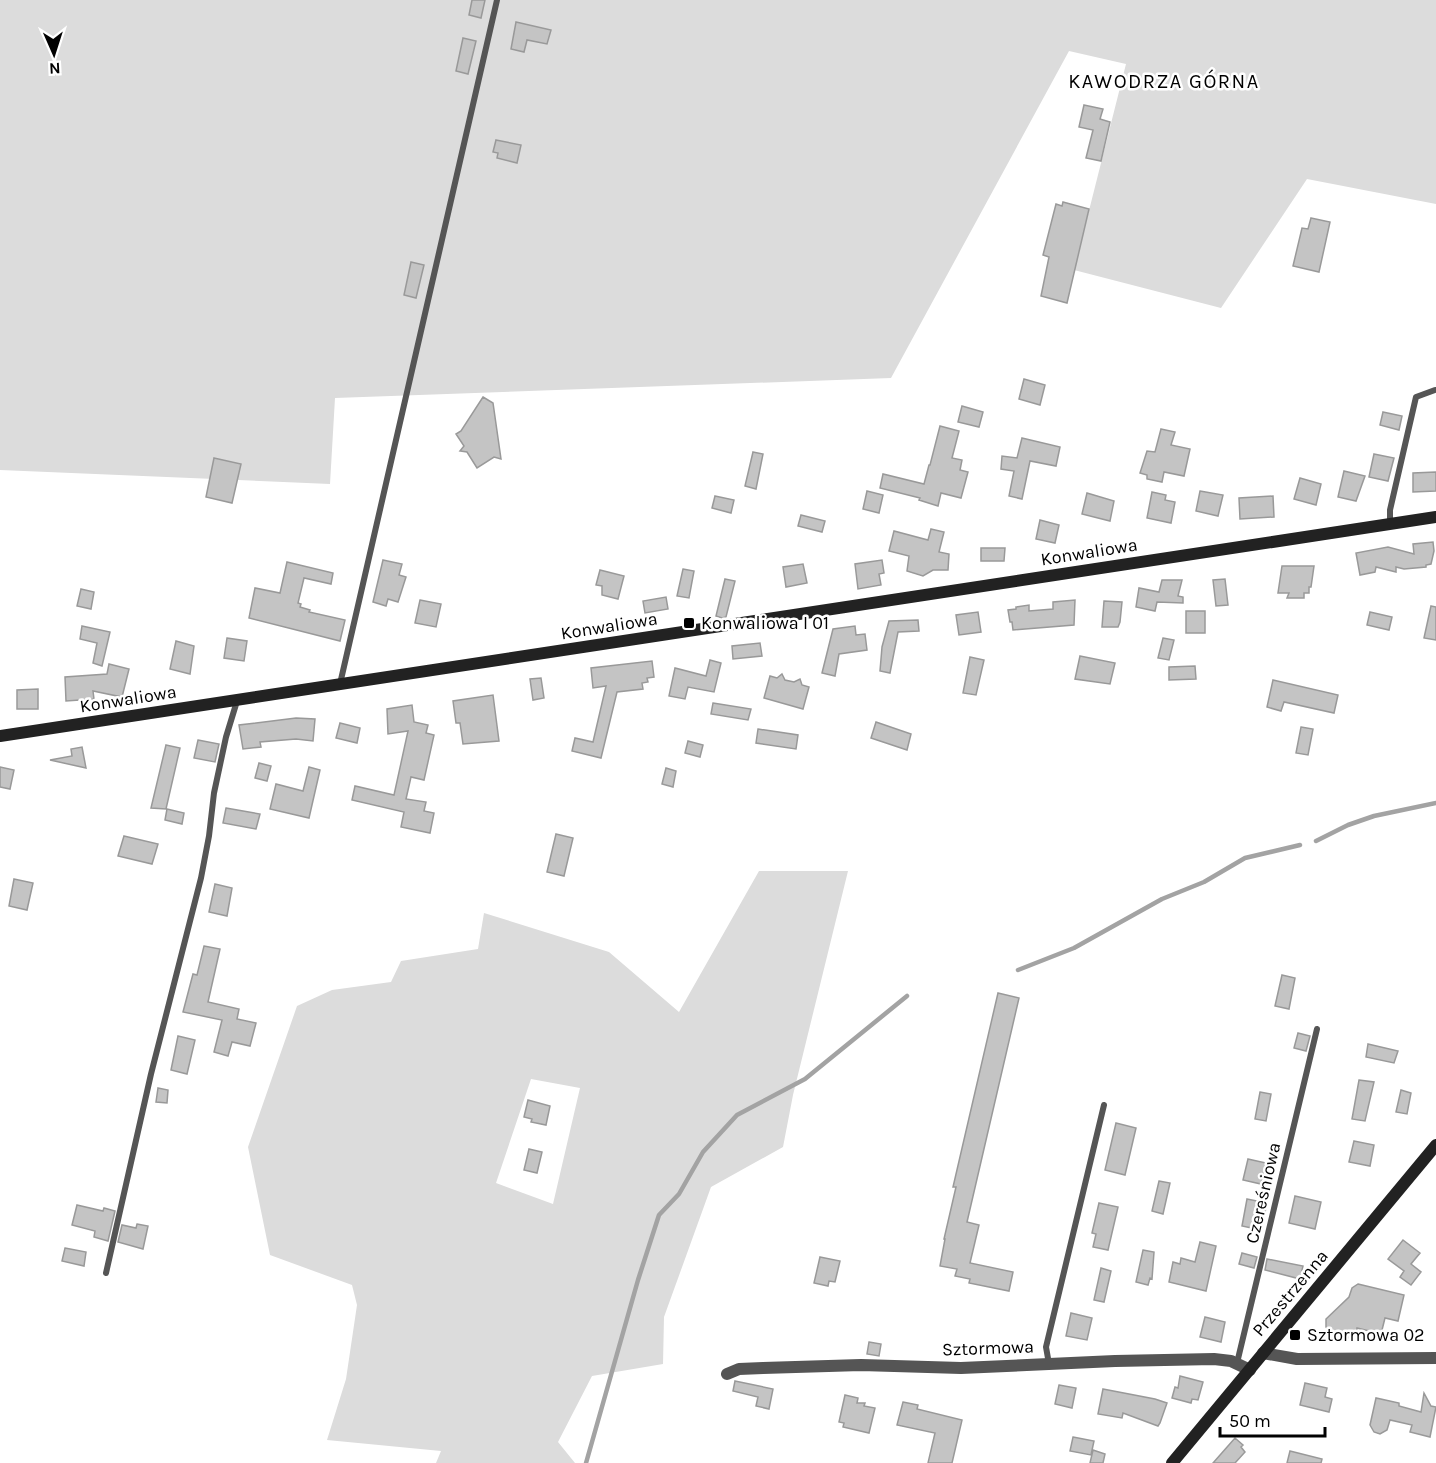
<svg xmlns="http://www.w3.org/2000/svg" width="1436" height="1463" viewBox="0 0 1436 1463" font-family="Karla,sans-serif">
	<rect width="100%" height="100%" fill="#fff"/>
	<path fill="#dcdcdc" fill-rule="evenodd" d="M0 0H1436V204L1307 179 1221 308 1074 270 1126 64 1069 51 891 378 335 398 330 484 0 470Z
		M759 871H848L793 1095 783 1147 711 1187 664 1317 663 1364 592 1376 558 1442 575 1463H436L441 1451 327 1440 346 1379 357 1305 352 1285 270 1255 248 1147 297 1006 332 990 391 982 401 961 478 949 484 913 609 952 679 1012ZM531 1079 580 1088 553 1204 496 1183Z"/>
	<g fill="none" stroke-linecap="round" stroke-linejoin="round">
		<path stroke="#a3a3a3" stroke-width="4.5" d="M1316 841 1348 825 1374 816 1436 803
			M1018 970 1074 948 1162 899 1204 882 1245 858 1300 845
			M586 1463 638 1280 659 1215 679 1194 703 1152 737 1115 805 1079 907 996"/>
	</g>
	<path fill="#c4c4c4" stroke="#999" stroke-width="1.5" d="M472 0H485L481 18 469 15Z
		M516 22 551 30 547 44 527 40 524 52 511 49Z
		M463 38 476 41 468 74 456 71Z
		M1084 105 1103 109 1100 119 1110 122 1101 161 1086 158 1093 130 1079 127Z
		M496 140 521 145 517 163 497 158 498 153 493 152Z
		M1063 202 1089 209 1067 303 1041 296 1049 257 1043 255 1056 204 1062 206Z
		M1311 218 1330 222 1319 272 1293 266 1302 228 1308 229Z
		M411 262 424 265 416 298 404 295Z
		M1024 379 1045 385 1040 405 1019 399Z
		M483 397 493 403 501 459 494 457 477 468 467 452 460 451 464 446 456 434 461 431Z
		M962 406 983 412 979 427 958 422Z
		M1383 412 1402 416 1399 430 1380 425Z
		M940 426 959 431 952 458 962 460 960 470 968 472 961 498 941 493 938 506 919 500 920 498 880 488 883 474 924 484 929 465H930Z
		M1161 429 1175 432 1171 445 1190 449 1184 476 1164 472 1162 482 1147 479V475L1140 473 1147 451 1155 452Z
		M1022 438 1060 447 1056 466 1030 461 1022 499 1009 496 1014 471 1001 469 1002 456 1017 458Z
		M753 452 763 454 756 489 745 486Z
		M1374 454 1394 458 1388 481 1369 477Z
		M214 458 241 464 232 503 206 497Z
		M1344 471 1365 476 1356 501 1338 497Z
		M1436 472V491L1413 492V473Z
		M1300 478 1321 484 1316 505 1294 499Z
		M867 491 883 495 879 513 863 509Z
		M1200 491 1223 495 1218 516 1196 511Z
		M1152 492 1166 495 1165 500 1175 502 1171 523 1147 518Z
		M1087 493 1114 501 1110 521 1082 514Z
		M715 496 734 500 731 513 712 508Z
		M1273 496 1274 517 1240 519 1239 498Z
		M801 515 825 521 822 532 798 526Z
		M1040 520 1059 525 1055 543 1036 539Z
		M931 529 944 532 939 552 949 554 948 570H933L923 576 907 571 909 556 889 551 894 531 928 540Z
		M1433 542 1434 551 1431 564 1426 565V567L1404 569 1396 567V572L1376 567 1375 572 1360 575 1356 553 1388 547 1414 554 1413 544Z
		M981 548H1005L1004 561H981Z
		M383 560 402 564 399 575 406 577 398 602 388 599 386 606 373 602Z
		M882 560 884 573 879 574 881 585 858 589 855 564Z
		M287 562 333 573 331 584 304 578 298 603 301 604 300 607 310 610 309 612 345 620 340 641 249 618 255 588 280 593Z
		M803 564 807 583 786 587 783 567Z
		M1282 566H1314L1311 587H1309V593H1304V598H1287L1289 593H1278Z
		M683 569 694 571 689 598 677 596Z
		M600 570 624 576 618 599 602 595V586L596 585Z
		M725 579 735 581 726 617 722 618 716 616Z
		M1225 579 1228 605 1216 606 1213 580Z
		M1162 580H1182L1178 596 1183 597V603L1157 602 1155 611 1136 607 1139 588 1159 592Z
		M81 589 94 592 91 609 77 606Z
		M666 597 668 609 645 613 643 601Z
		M420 600 441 604 436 627 415 623Z
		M1075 600 1074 625 1013 630 1012 622H1010L1008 610 1016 609V607L1029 605V611L1053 609V602Z
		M1104 601 1122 602 1120 622 1118 627H1102Z
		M1431 606 1436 607V640L1424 638Z
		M1186 611H1205V633H1186Z
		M978 612 981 632 959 635 956 615Z
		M1370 612 1392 617 1389 630 1367 625Z
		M918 620 919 631 898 632 890 673 880 671 882 647 889 621Z
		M82 626 110 632 102 666 93 663 97 643 80 639Z
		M855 626 856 635 865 634 867 650 839 654 835 676 822 673 833 629Z
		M227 638 247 641 244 661 224 658Z
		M1163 638 1174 640 1169 660 1158 658Z
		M176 641 194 646 190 674 170 669Z
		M760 643 762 656 733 659 732 646Z
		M1080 656 1115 663 1110 684 1075 679Z
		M970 657 984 660 976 695 963 693Z
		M710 660 721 663 714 692 688 687 685 699 669 696 675 668 706 676Z
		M652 661 654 677 647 678 648 682 642 683 643 689 617 692 601 758 572 751 575 738 593 742 606 686 593 688 591 668Z
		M109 664 129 669 122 697 93 691 94 699 66 701 65 677 107 674Z
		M1195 666 1196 679 1169 680V667Z
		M782 674 785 680 794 682 800 679 802 685 809 687 803 709 764 698 770 676 777 678Z
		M541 678 544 698 533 700 530 679Z
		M1273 680 1338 695 1334 713 1284 702 1281 711 1267 707Z
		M38 689V709H17V690Z
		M493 695 499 741 463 744 460 723H456L453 701Z
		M713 703 751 709 748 720 711 714Z
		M412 705 414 722 428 725 426 733 434 735 424 780 411 777 406 799 426 802 424 811 434 813 430 833 401 827 404 812 352 800 355 786 394 795 408 731 388 734 387 709Z
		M296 718 315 719 313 741 296 739 260 742 261 747 243 749 239 725Z
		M876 722 911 734 907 750 871 738Z
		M340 723 360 728 357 743 336 738Z
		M1301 727 1313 729 1308 755 1296 753Z
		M758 729 798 735 796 749 756 743Z
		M198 740 219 744 215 762 194 758Z
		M688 741 703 745 700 757 685 753Z
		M166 745 180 748 166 809 151 808Z
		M82 747 86 768 50 760 72 756 71 749Z
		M259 763 271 766 267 781 255 778Z
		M0 767 14 770 10 789 0 787Z
		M309 767 320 770 309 818 270 809 276 784 303 791Z
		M666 768 676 771 673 787 662 784Z
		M226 808 260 814 256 829 223 823Z
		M167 809 184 813 182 824 165 820Z
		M556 834 573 838 564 876 547 872Z
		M124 836 158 844 152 864 118 856Z
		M14 879 33 883 27 910 9 906Z
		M215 884 232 888 227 916 209 912Z
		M204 946 220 949 208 1002 239 1009 237 1019 256 1023 250 1046 232 1042 228 1056 214 1052 222 1020 183 1012 193 974 197 975Z
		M1282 975 1295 978 1289 1009 1275 1006Z
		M998 993 1019 998 967 1222 979 1225 970 1263 1013 1272 1009 1291 969 1283 970 1279 955 1276 957 1269 940 1266 945 1239H944L956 1187H953Z
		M1298 1033 1310 1036 1306 1051 1294 1048Z
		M178 1036 195 1040 187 1074 171 1070Z
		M1368 1044 1398 1051 1394 1063 1366 1057Z
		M1359 1080 1374 1082 1365 1121 1352 1119Z
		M158 1088 168 1090 167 1103 156 1102Z
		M1401 1090 1411 1093 1407 1114 1396 1112Z
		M1260 1092 1271 1094 1266 1121 1255 1119Z
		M528 1100 550 1106 546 1125 531 1122 532 1119 524 1117Z
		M1116 1123 1136 1128 1125 1175 1105 1170Z
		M1354 1141 1374 1145 1370 1166 1349 1162Z
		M529 1149 542 1152 537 1173 524 1170Z
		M1248 1159 1266 1163 1261 1184 1243 1180Z
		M1159 1181 1170 1183 1163 1214 1152 1211Z
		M1295 1196 1321 1202 1315 1229 1289 1223Z
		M1247 1199 1267 1203 1261 1230 1242 1226Z
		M1099 1203 1118 1207 1108 1250 1093 1247 1096 1234 1092 1233Z
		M77 1205 103 1211 104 1208 115 1211 108 1241 94 1237 95 1231 72 1225Z
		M137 1224 148 1226 143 1249 118 1242 122 1225 136 1228Z
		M1403 1240 1420 1253 1411 1264 1421 1272 1411 1285 1400 1277 1404 1271 1388 1259Z
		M1200 1242 1216 1246 1206 1291 1169 1282 1173 1262 1180 1264 1181 1258 1195 1262Z
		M65 1248 86 1252 84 1266 62 1261Z
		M1143 1250 1154 1252 1152 1279 1150 1278 1148 1285 1136 1282Z
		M1242 1253 1257 1257 1254 1268 1239 1264Z
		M820 1257 840 1261 835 1282 829 1281 828 1286 814 1283Z
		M1267 1259 1303 1266 1300 1279 1265 1270Z
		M1101 1268 1111 1271 1104 1302 1094 1300Z
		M1358 1284 1404 1295 1398 1321 1385 1318 1381 1334 1357 1328 1355 1339 1331 1334 1326 1327V1319L1349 1297 1352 1288Z
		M1071 1313 1092 1318 1087 1340 1066 1336Z
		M1205 1317 1225 1322 1221 1342 1200 1337Z
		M869 1342 881 1344 879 1356 867 1354Z
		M1180 1376 1203 1382 1198 1400 1192 1399 1191 1403 1172 1398 1175 1387 1178 1388Z
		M735 1381 773 1389 769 1409 756 1406 758 1397 733 1391Z
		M1305 1383 1327 1388 1325 1397 1332 1399 1329 1412 1300 1405Z
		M1059 1385 1076 1388 1072 1408 1055 1404Z
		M1103 1389 1155 1399 1167 1403 1160 1423 1158 1426 1123 1413 1122 1418 1098 1414Z
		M1424 1393 1431 1406 1436 1407 1430 1437 1410 1432 1412 1425 1390 1420 1387 1430 1380 1434 1374 1432 1370 1425 1376 1398 1399 1403V1406L1421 1412Z
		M845 1395 858 1398 857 1403H865L864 1406 875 1408 869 1433 843 1427 844 1423 839 1422Z
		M903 1402 918 1405 917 1409 962 1420 952 1463H928L935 1433 897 1425Z
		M1073 1437 1094 1441 1091 1455 1070 1451Z
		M1235 1438 1243 1445 1241 1447 1245 1452 1235 1463H1213Z
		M1093 1450 1105 1454 1103 1463H1090Z
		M1290 1451 1322 1459 1321 1463H1287Z"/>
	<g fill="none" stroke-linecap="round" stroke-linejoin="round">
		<path stroke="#555" stroke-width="6" d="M1390 524V510L1416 397 1435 390
			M340 684 497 0
			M106 1273 151 1074 201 878 209 836 214 793 226 737 237 701
			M1237 1363 1317 1029
			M1049 1364 1046 1347 1104 1105"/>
		<path stroke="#555" stroke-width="12" d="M1263 1353 1297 1359 1436 1358
			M727 1374 739 1369 763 1368 861 1365 961 1368 1115 1361 1214 1359 1231 1361 1250 1370"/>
		<path stroke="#222" stroke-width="12" d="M0 736 1436 517
			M1172 1463 1436 1145"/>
	</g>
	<g fill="#000" stroke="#fff" stroke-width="2">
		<rect x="683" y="617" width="12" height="12" rx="3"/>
		<rect x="1289" y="1329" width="12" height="12" rx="3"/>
	</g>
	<g text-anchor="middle" stroke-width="5" stroke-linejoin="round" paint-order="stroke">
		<g font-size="18" fill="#000" stroke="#fff">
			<text transform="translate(1089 552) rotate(-9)" y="6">Konwaliowa</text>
			<text transform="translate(609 626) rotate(-9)" y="6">Konwaliowa</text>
			<text transform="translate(128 699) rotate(-9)" y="6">Konwaliowa</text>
			<text transform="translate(1263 1193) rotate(-77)" y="6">Czereśniowa</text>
			<text transform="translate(1290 1293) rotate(-50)" y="6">Przestrzenna</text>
			<text transform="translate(988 1348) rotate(-2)" y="6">Sztormowa</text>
		</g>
		<g font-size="18" fill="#000" stroke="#fff" text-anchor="start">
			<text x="701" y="629">Konwaliowa I 01</text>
			<text x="1307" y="1341">Sztormowa 02</text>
		</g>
		<g font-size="20" letter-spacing="1.5" fill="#000" stroke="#fff">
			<text x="1164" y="88">KAWODRZA GÓRNA</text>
		</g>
	</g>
	<g transform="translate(54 54) rotate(177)" stroke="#ffffff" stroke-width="4.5" paint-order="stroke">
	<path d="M0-4.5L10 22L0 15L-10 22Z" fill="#000000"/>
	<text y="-9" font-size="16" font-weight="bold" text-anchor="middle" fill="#000000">N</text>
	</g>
	<path d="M1220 1427v9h105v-9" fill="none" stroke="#000000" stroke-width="3"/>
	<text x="1229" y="1427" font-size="18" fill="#000000" stroke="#ffffff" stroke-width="4.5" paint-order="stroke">50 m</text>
</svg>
